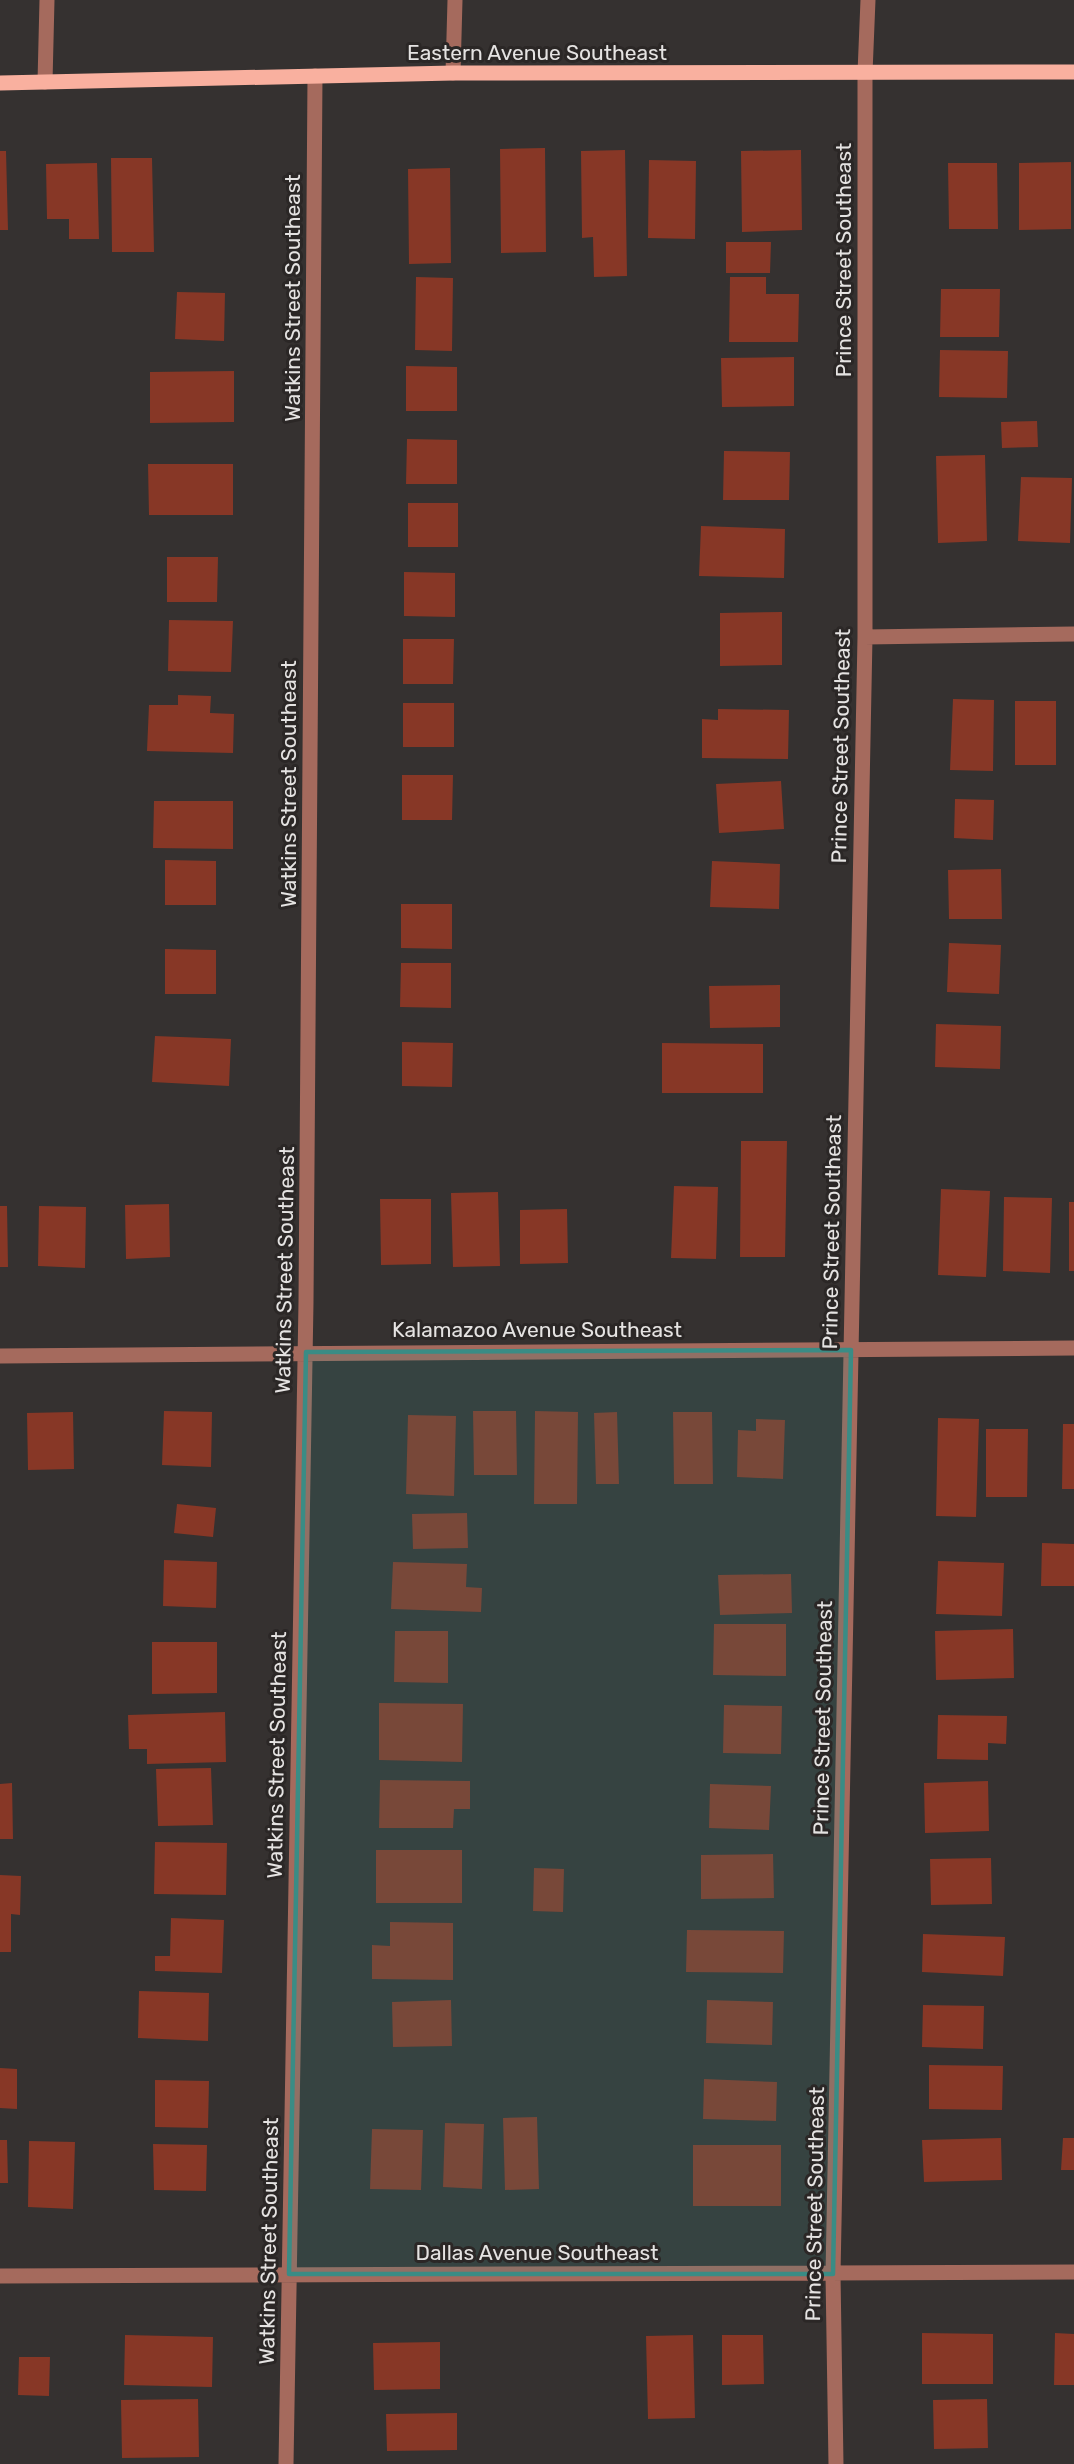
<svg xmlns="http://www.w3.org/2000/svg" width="1074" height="2464" viewBox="0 0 1074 2464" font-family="Rubik,sans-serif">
	<rect width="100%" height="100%" fill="#353130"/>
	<path fill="#873726" d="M545 148 546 252 501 253 500 149Z
		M625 150 627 276 594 277 593 237 582 238 581 151Z
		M801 150 802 230 742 232 741 151Z
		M0 151H6L8 230H0Z
		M111 158H152L154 252H112Z
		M649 160 696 161 695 239 648 238Z
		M1071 162V229L1019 230V163Z
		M97 163 99 239H69V219H47L46 164Z
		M948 163H997L998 229H949Z
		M450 168 451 263 409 264 408 169Z
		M726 242H771L770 273H726Z
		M416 277 453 278 452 351 415 350Z
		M730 277H766V294H799L798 342H729Z
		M941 289H1000L999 337H940Z
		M177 292 225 293 224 341 175 339Z
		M940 350 1008 351 1007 398 939 397Z
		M794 357V406L722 407 721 358Z
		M406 366 457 367V411H406Z
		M234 371V422L150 423V372Z
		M1037 421 1038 447 1002 448 1001 422Z
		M407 439 457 440V484H406Z
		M724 451 790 452 789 500H723Z
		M985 455 987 541 938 543 936 456Z
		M148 464H233V515H149Z
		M1021 477 1072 478 1070 543 1018 541Z
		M408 503H458V547H408Z
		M701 526 785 529 784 578 699 576Z
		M167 557H218L217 602H167Z
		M404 572 455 573V617L404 616Z
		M782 612V665L720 666V613Z
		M169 620 233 621 231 672 168 671Z
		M403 639H454L453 684H403Z
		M178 695 211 696 210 713 234 714 233 753 147 751 149 705H178Z
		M953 699 994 700 993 771 950 770Z
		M1015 701H1056V765H1015Z
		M403 703H454V747H403Z
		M718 709 789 710 788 759 702 758V719L718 720Z
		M402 775H453L452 820H402Z
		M781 781 784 829 719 833 716 784Z
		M955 799 994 800 993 840 954 838Z
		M154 801H233V849L153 848Z
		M165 860 216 861V905H165Z
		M712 861 780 864 779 909 710 907Z
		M1001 869 1002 919H949L948 870Z
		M401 904H452V949L401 948Z
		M949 943 1001 945 999 994 947 992Z
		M165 949 216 950V994H165Z
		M401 963H451V1008L400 1007Z
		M780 985V1027L710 1028 709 986Z
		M936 1024 1001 1026 1000 1069 935 1067Z
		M155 1036 231 1039 229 1086 152 1082Z
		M402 1042 453 1043 452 1087 402 1086Z
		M662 1043 763 1044V1093H662Z
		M741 1141H787L785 1257H740Z
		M674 1186 718 1187 716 1259 671 1258Z
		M941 1189 990 1191 986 1277 938 1275Z
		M498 1192 500 1266 453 1267 451 1193Z
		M1004 1197 1052 1198 1050 1273 1003 1271Z
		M380 1199H431V1264L381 1265Z
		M1069 1202H1074V1271H1069Z
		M169 1204 170 1257 126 1259 125 1205Z
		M0 1206H7L8 1267H0Z
		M39 1206 86 1207 85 1268 38 1266Z
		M567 1209 568 1263 520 1264V1210Z
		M164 1411 212 1412 211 1467 162 1465Z
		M473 1411H516L517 1475H474Z
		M535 1411 578 1412 577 1504H534Z
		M73 1412 74 1469 28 1470 27 1413Z
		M617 1412 619 1484H596L594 1413Z
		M673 1412H712L713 1484H674Z
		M408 1415 456 1416 454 1496 406 1494Z
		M938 1418 979 1419 976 1517 936 1516Z
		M756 1419 785 1420 783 1479 737 1477 738 1430 756 1431Z
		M1063 1424H1074V1489H1062Z
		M986 1429H1028L1027 1497H986Z
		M177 1504 216 1508 213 1537 174 1533Z
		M467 1513 468 1548 413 1549 412 1514Z
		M1042 1543 1074 1544V1586H1041Z
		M164 1560 217 1562 216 1608 163 1606Z
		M938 1561 1004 1563 1002 1616 936 1614Z
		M393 1562 467 1564 466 1587 482 1588 481 1612 391 1609Z
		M791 1574 792 1613 720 1615 718 1575Z
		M714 1624H786V1676L713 1675Z
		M1013 1629 1014 1678 936 1680 935 1631Z
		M395 1631H448V1683L394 1682Z
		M152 1642H217V1693L152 1694Z
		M379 1703 463 1704 462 1762 379 1760Z
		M724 1705 782 1706 781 1754 723 1753Z
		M225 1712 226 1762 147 1764V1749H129L128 1715Z
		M938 1715 1007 1716 1006 1744 988 1743V1760L937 1759Z
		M211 1768 213 1825 158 1826 156 1769Z
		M380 1780 470 1781V1809H454L453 1828H379Z
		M988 1781 989 1831 925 1833 924 1783Z
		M12 1783 13 1839H0V1784Z
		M710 1784 771 1786 769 1830 709 1828Z
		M155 1842 227 1843 226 1895 154 1894Z
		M376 1850H462V1903H376Z
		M773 1854 774 1898 701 1899V1855Z
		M991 1858 992 1904 931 1905 930 1859Z
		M534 1868 564 1869 563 1912 533 1911Z
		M0 1875 21 1876 20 1915 11 1914V1952H0Z
		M171 1918 224 1920 222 1973 155 1971V1956H170Z
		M390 1922 453 1923V1980L372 1979V1945L390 1946Z
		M687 1930 784 1931 783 1973 686 1972Z
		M923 1934 1005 1937 1003 1976 922 1972Z
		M139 1991 209 1993 208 2041 138 2038Z
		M451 2000 452 2046 393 2047 392 2002Z
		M707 2000 773 2002 772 2045 706 2043Z
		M923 2005 984 2006 983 2049 922 2047Z
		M929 2065 1003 2066 1002 2110 929 2109Z
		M0 2068 17 2069V2109L0 2108Z
		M704 2079 777 2082 776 2121 703 2119Z
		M155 2080 209 2081 208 2128 155 2127Z
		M537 2117 539 2189 505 2190 503 2118Z
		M445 2123 484 2124 482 2189 443 2187Z
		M372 2129 423 2130 421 2190 370 2189Z
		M1001 2138 1002 2180 924 2182 922 2140Z
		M1063 2138H1074V2170H1061Z
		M0 2140H7L8 2183H0Z
		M29 2141 75 2142 73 2209 28 2207Z
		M153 2144 207 2145 206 2191 154 2190Z
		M693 2145H781V2206H693Z
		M922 2333 993 2334V2384H922Z
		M1055 2333 1074 2334V2385H1054Z
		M125 2335 213 2337 212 2387 124 2385Z
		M693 2335 695 2418 648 2419 646 2336Z
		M722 2335H763L764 2384 722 2385Z
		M440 2342V2389L374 2390 373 2343Z
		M19 2357H50L49 2396 18 2395Z
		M198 2399 199 2457 122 2458 121 2400Z
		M987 2399 988 2448 934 2449 933 2400Z
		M457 2413V2450L387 2451 386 2414Z"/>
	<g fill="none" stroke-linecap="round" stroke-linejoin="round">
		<path stroke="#a56a5d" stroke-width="15" d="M453 73 455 0
			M45 82 47 0
			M865 637 1074 634
			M0 1356 1074 1348
			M0 2276 1074 2272
			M286 2464 306 1302 315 76
			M836 2464 833 2274 865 637V73L868 0"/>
		<path stroke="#f9b09f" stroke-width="15" d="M0 83 453 73 1074 72"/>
	</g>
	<path fill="#3a8c85" fill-opacity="0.2" stroke="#3a8c85" stroke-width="4.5" stroke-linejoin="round" d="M851 1350 833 2274H289L306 1352Z"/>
	<g text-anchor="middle" stroke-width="6" stroke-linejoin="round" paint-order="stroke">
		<g font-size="21" fill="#e5e3e2" stroke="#2b2726">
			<text x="537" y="60">Eastern Avenue Southeast</text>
			<text transform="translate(844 260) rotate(-90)" y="7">Prince Street Southeast</text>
			<text transform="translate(293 298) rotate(-90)" y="7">Watkins Street Southeast</text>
			<text transform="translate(841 746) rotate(-89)" y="7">Prince Street Southeast</text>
			<text transform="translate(289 784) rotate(-90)" y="7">Watkins Street Southeast</text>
			<text transform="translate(832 1232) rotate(-89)" y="7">Prince Street Southeast</text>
			<text transform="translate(285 1270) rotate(-89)" y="7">Watkins Street Southeast</text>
			<text x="537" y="1337">Kalamazoo Avenue Southeast</text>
			<text transform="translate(823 1718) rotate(-89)" y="7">Prince Street Southeast</text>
			<text transform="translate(277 1755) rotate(-89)" y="7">Watkins Street Southeast</text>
			<text transform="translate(815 2204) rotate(-89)" y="7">Prince Street Southeast</text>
			<text transform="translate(269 2241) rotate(-89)" y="7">Watkins Street Southeast</text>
			<text x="537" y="2260">Dallas Avenue Southeast</text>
		</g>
	</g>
</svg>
